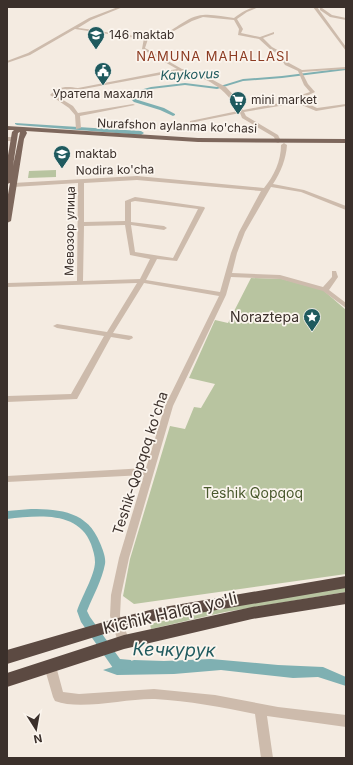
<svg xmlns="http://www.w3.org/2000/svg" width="353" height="765" viewBox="0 0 353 765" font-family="Inter,sans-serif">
	<rect width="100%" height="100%" fill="#f4ebe1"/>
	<path fill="#b8c4a0" d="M56 170V177L28 178 29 171Z
		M251 278 282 279 323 290 346 310V574L134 604 123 596 130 559 170 426 185 429 194 407 201 408 215 384 189 378 215 320 228 323Z
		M346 587V592L225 612 151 629 150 624 223 607Z"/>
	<path fill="#7fb0b2" d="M211 659 278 665 323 667 346 677V686L318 677 293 678 221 670 174 674 117 675 103 670 134 660 164 661Z"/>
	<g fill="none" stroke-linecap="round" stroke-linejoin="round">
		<path fill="#7fb0b2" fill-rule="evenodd" d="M346 68V70L282 78 243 81 217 89 185 85 151 89 133 95V97L138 100 164 108 175 114V115L173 116 160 110 134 102 129 97V93L151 87 185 83 217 87 243 79 282 76Z
			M15 123 141 131 144 133 141 135 17 125 15 124Z
			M31 509C61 509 88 512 100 543 103 550 106 558 105 564 102 580 93 596 87 611L90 617 120 659 131 660 133 664 131 668C125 670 119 670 113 668L81 622 77 611C81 598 95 575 95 562 95 556 93 550 91 544 78 510 36 516 7 519V511Z"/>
		<path fill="#cdbbac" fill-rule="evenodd" d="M118 7H123L91 20 78 28C96 30 145 40 161 35 176 30 187 16 203 15 213 14 224 17 234 18 242 12 249 7 259 7L247 12 237 19 243 29 241 33 260 37 274 32V34L263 38 272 47 281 52 289 63 302 70 346 67V69L302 72 308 84 315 92 300 99V100L317 108 346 104V106L316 111 297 103 244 112 246 116 278 135 281 141 278 143 276 142 274 137 242 118 240 113 190 123V121L238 111C227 88 205 77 181 71L78 90C68 89 63 88 55 95L73 106 78 113 133 104 135 105 80 116 81 128 76 129 75 115 69 108 50 95C58 86 66 86 78 88L177 69 142 49 144 38 128 37 75 29 30 55 7 63V61L28 53 89 18ZM203 17 234 20 239 29 238 35 259 39 270 49 278 54 285 65 298 71 304 85 310 92 295 97V100L243 110 238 100 226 87 200 73 182 69 145 48 148 39 163 37 192 21Z
			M313 7H317L346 47V51Z
			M320 8H322L332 15 346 18V20L330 17 320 10Z
			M7 137H14L17 139 14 141H7Z
			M284 143 287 145C286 159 281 172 273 184L304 190 346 206V210L301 192 271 187 245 232 237 253 232 273 280 275 323 287 332 277V271H336L338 277 329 290 346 303V308L323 291 280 279 231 277 226 295 173 406 129 558 121 595 120 616 130 642 128 645 124 647 120 645 118 642 110 616 111 595 119 558 144 475 7 482V476L146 468 165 406 219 296 144 283 113 333 132 336 133 338 129 340 111 337 77 399 7 402V396L71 394 104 336 57 328 53 326 57 324 107 332 137 283 7 287V283L77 281 78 183 13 187 10 185 13 183 137 176 264 188C274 176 281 161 281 145ZM137 180 261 191 239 232 231 253 220 292 146 280 157 259 177 261 205 208 204 207 135 197 125 201V221L84 222V183ZM135 201 198 209 173 258 135 252 131 225 164 230 167 228 164 226 131 222V202ZM125 225 130 255 150 259 140 279 83 281 84 226Z
			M50 661 54 662 56 666 63 692 79 694 154 689 215 695 278 707 346 715V727L267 716 273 758H261L255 714C222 707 189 701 155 699 126 698 81 711 55 701L53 697 44 666 46 662Z"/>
		<path fill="#7d675c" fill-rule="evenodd" d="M7 126 198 138 346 139V143L198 142 26 131 27 133 24 139 11 221 7 223V200L10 183 7 184V161L12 132 14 130H7ZM20 132 13 166 18 133Z"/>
		<path fill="#5c4a42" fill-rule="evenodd" d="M346 576V588L158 620 114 631 7 664V650L114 619 158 608Z
			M346 592V604L252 619 124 649 7 687V673L124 635 252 607Z"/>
	</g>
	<defs>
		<symbol id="school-pin" viewBox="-11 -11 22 30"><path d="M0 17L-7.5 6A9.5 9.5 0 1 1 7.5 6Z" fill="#1f5a5e" stroke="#fbf5ee"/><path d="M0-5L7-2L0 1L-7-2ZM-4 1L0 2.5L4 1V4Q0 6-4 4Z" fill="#fff"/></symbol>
		<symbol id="civic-pin" viewBox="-11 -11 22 30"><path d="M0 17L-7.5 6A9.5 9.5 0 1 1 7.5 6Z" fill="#1f5a5e" stroke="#fbf5ee"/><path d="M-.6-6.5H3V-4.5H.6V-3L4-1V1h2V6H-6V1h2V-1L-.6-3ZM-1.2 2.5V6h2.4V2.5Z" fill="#fff"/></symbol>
		<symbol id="supermarket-pin" viewBox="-11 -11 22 30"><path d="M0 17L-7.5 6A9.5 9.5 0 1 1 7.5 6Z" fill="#1f5a5e" stroke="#fbf5ee"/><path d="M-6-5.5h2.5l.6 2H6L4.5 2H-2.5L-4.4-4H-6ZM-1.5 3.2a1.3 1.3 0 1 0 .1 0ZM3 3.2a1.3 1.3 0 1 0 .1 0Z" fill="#fff"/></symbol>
		<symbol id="sight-pin" viewBox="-11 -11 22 30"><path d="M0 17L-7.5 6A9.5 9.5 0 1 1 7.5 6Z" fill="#1f5a5e" stroke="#fbf5ee"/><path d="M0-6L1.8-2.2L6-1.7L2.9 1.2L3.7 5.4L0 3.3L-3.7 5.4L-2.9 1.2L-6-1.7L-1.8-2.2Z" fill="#fff"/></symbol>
	</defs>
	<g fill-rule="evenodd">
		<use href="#school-pin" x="86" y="25" width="20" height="27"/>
		<use href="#civic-pin" x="93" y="61" width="20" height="27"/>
		<use href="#supermarket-pin" x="228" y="90" width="20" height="27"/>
		<use href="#school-pin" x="52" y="144" width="20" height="27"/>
		<use href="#sight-pin" x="302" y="307" width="20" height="27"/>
	</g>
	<g text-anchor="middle" stroke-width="3.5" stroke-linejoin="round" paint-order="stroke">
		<g font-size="12" fill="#3b302b" stroke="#fbf5ee" text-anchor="start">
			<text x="109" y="39">146 maktab</text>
			<text x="103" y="98" text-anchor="middle">Уратепа махалля</text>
			<text x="251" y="104">mini market</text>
			<text x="75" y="158">maktab</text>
		</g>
		<g font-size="12" fill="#3b302b" stroke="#fbf5ee">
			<text transform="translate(177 126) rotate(2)" y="4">Nurafshon aylanma ko'chasi</text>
			<text transform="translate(115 170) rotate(-1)" y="4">Nodira ko'cha</text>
			<text transform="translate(70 231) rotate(-89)" y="4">Мевозор улица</text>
		</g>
		<g font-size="13" letter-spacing="1" fill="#8c3b22" stroke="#fbf5ee">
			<text x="213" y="61">NAMUNA MAHALLASI</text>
		</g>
		<g font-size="13" font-style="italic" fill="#1f5a5e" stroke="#fbf5ee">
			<text transform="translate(190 74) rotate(-2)" y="5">Kaykovus</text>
		</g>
		<g font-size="14" fill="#3b302b" stroke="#fbf5ee" text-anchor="end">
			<text x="299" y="322">Noraztepa</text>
		</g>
		<g font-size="14" fill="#3b302b" stroke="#fbf5ee">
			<text transform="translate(140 463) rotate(-72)" y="5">Teshik-Qopqoq ko'cha</text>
		</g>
		<g font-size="14" fill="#4a5a2e" stroke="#fbf5ee">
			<text x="253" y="498">Teshik Qopqoq</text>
		</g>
		<g font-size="17" fill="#3b302b" stroke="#fbf5ee">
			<text transform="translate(170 613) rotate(-13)" y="6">Kichik Halqa yo'li</text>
		</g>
		<g font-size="18" font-style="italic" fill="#1f5a5e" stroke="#fbf5ee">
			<text transform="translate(174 650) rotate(1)" y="6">Кечкурук</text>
		</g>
	</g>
	<rect width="353" height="765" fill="none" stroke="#3b302b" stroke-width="16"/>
	<g transform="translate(36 729) rotate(169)" stroke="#fbf5ee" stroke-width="3" paint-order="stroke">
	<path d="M0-3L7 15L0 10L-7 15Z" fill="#3b302b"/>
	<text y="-6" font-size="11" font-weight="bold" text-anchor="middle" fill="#3b302b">N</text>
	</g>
</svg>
